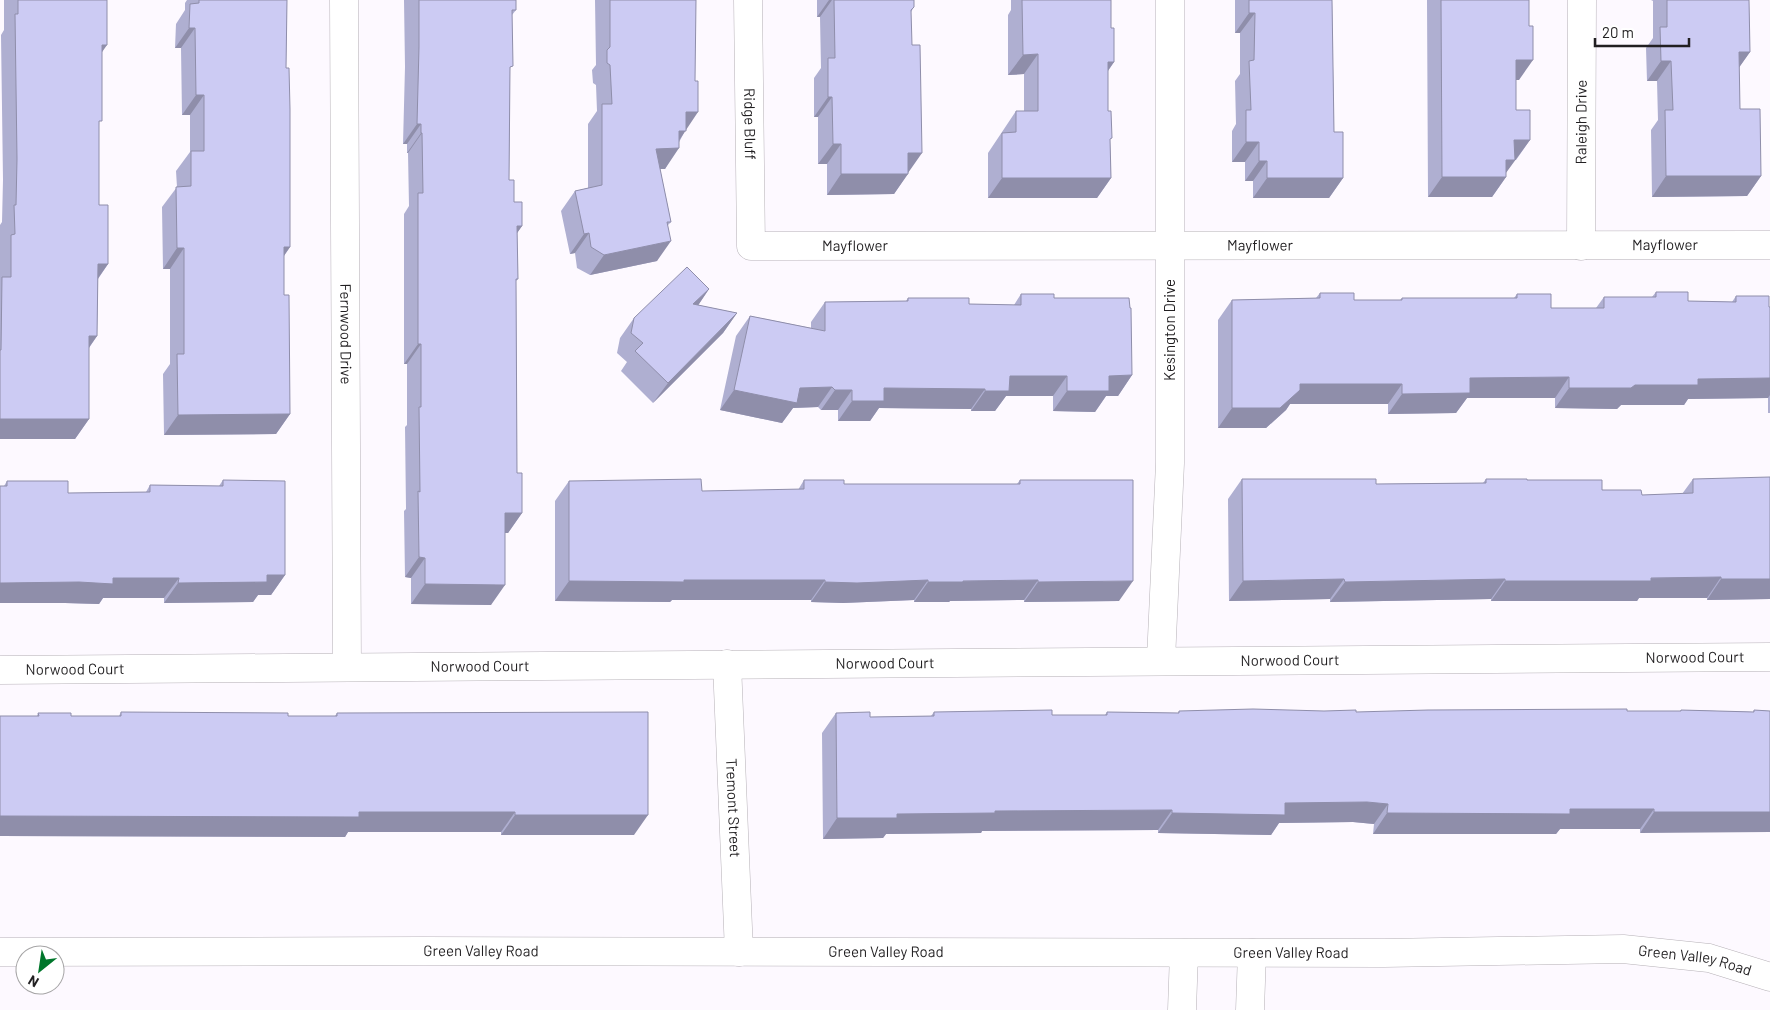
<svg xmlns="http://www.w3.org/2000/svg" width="1770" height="1010" viewBox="0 0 1770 1010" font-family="Barlow,sans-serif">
	<rect width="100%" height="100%" fill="#fdf9ff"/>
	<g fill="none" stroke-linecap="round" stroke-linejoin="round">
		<defs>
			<g id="street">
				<path id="s1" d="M344 0 347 667"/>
				<path id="s2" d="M748 0 751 246 1770 245"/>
				<path id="s3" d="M1581 246 1582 0"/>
				<path d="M1161 660 1170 463V0"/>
				<path id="s4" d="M727 664 739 952"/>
				<path id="s5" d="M0 670 1770 657"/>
				<path d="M1182 1010 1184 953"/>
				<path d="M1250 1010 1252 953"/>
			</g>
			<g id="secondary">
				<path id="s6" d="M0 952 423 951 1384 953 1623 949 1709 958 1770 977"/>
			</g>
		</defs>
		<use href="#street" stroke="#b6b1b7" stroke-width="29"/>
		<use href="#secondary" stroke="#b6b1b7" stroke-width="29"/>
		<use href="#street" stroke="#fff" stroke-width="28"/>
		<use href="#secondary" stroke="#fff" stroke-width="28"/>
	</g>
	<path fill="#afafd1" d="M4 0H107L102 52 99 126V205L108 264 98 279 97 336 89 348V419L75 439H0V225L2 222 3 180 1 35 4 30Z
		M187 0H287L286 68 290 247 284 256V295L290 414 276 434 164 435 163 374 170 364V269H163L162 207 177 187 176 171 190 152V115H182L181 48H175L176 24 185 10V3Z
		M404 0H516V10L512 15 510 71 509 180 514 202 522 226 517 233 518 279 516 281 517 473 522 513 508 533H505L491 605 411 604V578L405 577 404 511 406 509 405 427 407 425V364H404V214L409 206 408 153H407V144H403L405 67Z
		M595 0H696L686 129 665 169H660L671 222 668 225 657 261 590 275 577 268 575 253 570 254 561 211 575 191 588 188V124L597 111 596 85 593 83 592 70 596 65Z
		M817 0H914V7L911 12 908 173 894 194 827 195V164H818V117H814V78L821 68 820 17H817Z
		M1011 0H1111V28L1114 62 1108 71V111L1110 141 1111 178 1097 198H988V153L1016 111H1024V74L1008 75V15L1011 10Z
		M1235 0H1332L1334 132 1343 178 1329 198H1253V181H1245V162H1232V131L1236 124 1235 81 1240 74V33H1235Z
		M1427 0H1529L1519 80H1516V110L1530 140 1516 160H1514L1506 172V177L1492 197H1428Z
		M1651 0H1749L1750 52 1739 67 1740 109 1761 176 1747 196 1652 197 1651 130 1658 120 1657 81H1647L1646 48 1653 38V1Z
		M709 289 698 305 737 313 723 333 653 403 621 371 627 362 617 353 620 338 634 318Z
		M1656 292 1688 301 1732 302 1736 296 1770 307V413H1768V398L1688 399 1684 405H1621L1617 409 1555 408V398H1467L1456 413 1388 414V404H1290L1286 410 1266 428H1218V320L1232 300 1316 298 1320 293 1354 300H1400L1402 298H1514L1517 294 1551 308H1596L1604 297H1652Z
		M1021 294 1054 298 1132 375 1118 396H1106L1095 412 1053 411V396H1006L995 411H971V409L879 408 870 421H838V410H821L818 407 793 408 782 423 720 410 736 336 750 316 811 328V322L825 302 906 301 908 298 969 304 1014 305Z
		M1242 479 1376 484 1483 483 1486 479 1527 480 1642 495 1682 494 1693 479 1770 599 1707 600V598H1639L1637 601H1491V599L1330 602V599L1229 601 1228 499Z
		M223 480 285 575 271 595H258L253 602 164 603V598H103L99 604 65 603 4 486 7 481 68 493 146 492 150 485 219 486Z
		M804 480 844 484H1017L1020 480 1119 601 1024 602V600L950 601 949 602H914V600L843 603 811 602V600H672L670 602 555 601V501L569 481 702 491 798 490Z
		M1681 710 1753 712 1754 710 1770 711 1640 833V829H1560L1556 834H1373L1374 824 1353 822 1279 823 1271 835 1158 833V830L982 831 981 833 886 834 883 838 823 839 822 733 836 713 870 717 931 716 934 712 1052 715H1105L1107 712 1178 713 1179 711 1356 712 1680 711Z
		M121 712 288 716H335L337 713 634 835H501V832H348L345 837 0 836V716H37L38 713 71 716H119Z"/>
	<path fill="#8f8eaa" d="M829 0H832L820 17H817Z
		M1249 13H1255L1240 33H1235Z
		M189 28H195L181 48H175Z
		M102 45H107L93 65Z
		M1739 52H1750L1736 72Z
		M1038 54 1024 74 1008 75 1023 55Z
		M1516 60H1533L1519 80H1502Z
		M1661 61H1671L1657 81H1647Z
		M1108 62H1114L1100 82Z
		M196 95H204L190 115H182Z
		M828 97H832L818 117H814Z
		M686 112H698L674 148H679L665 169H641L656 149Z
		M417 124H421L407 144H403Z
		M421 133H422L408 153H407Z
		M1514 140H1530L1503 177H1506L1492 197H1428L1442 177Z
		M1246 142H1259L1245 162H1232Z
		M833 144H841L827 164H818Z
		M908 153H922L908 173Z
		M1259 161H1267L1253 181H1245Z
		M841 174H908L894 194 827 195Z
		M1666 176H1761L1747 196 1652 197Z
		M1002 178H1111L1097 198H988Z
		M1267 178H1343L1329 198H1253Z
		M517 226H522L508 246Z
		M589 233 575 253 570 254 584 234Z
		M671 241 657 261 590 275 604 255Z
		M284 247H290L276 267Z
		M177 248H184L170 269H163Z
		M98 264H108L94 284Z
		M709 289 695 310 693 304Z
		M737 313 723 333 653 403 668 383Z
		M89 336H97L83 356Z
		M418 344H421L407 364H404Z
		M1132 375 1118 396H1106L1095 412 1053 411 1067 391 1109 376Z
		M1010 376H1067L1053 396H1006L995 411H971L985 391Z
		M1569 377 1555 398H1467L1456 413 1388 414 1402 394 1470 378Z
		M1770 378V395L1768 398 1688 399 1684 405H1621L1617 409 1555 408 1569 388 1635 385 1698 379Z
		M1300 384H1402L1388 404H1290L1286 410 1266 428H1218L1232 408Z
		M832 387 818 407 793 408 782 423 720 410 734 390Z
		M884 388 985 389 971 409 879 408 870 421H838L852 401Z
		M835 390H852L838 410H821Z
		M290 414 276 434 164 435 178 415Z
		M0 419H89L75 439H0Z
		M505 513H522L508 533H491Z
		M419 557 425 558 411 578 405 577Z
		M267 575H285L271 595H258L253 602 164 603 178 583Z
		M1721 577 1707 598H1639L1637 601H1491L1505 581Z
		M113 578H179L164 598H103L99 604 65 603H0V583Z
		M1344 579 1330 599 1229 601 1243 581Z
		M1505 579 1491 599 1330 602 1345 582Z
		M1721 579H1770V599L1707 600Z
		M684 580H825L811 600H672L670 602 555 601 569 581Z
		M928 580 914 600 843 603 811 602 825 582Z
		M1038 580 1024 600 950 601 949 602H914L928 582Z
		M1133 581 1119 601 1024 602 1038 582Z
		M425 584 505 585 491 605 411 604Z
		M1367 802 1388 804 1374 824 1353 822 1279 823 1271 835 1158 833 1172 813 1285 803Z
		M1570 809H1654L1640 829H1560L1556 834H1373L1387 813Z
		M1172 810 1158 830 982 831 981 833 886 834 883 838 823 839 837 818 897 814 995 811Z
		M359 812H515L501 832H348L345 837 0 836V816Z
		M1654 812H1770V832L1640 833Z
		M515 815H648L634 835H501Z"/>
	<path fill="#cccbf3" stroke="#8f8eaa" d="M18 0H107V45H102V121H99V205H108V264H98L97 336H89V419H0V350H1L2 277H11V235L15 234 14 205H16L17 159 15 14H18Z
		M199 0H287L286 68H289L290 109V247H284V295H289L290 414 178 415 177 354H184V248H177L176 187 191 186V151H204V95H196L195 28H189L190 4 199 3Z
		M419 0H516V10H512L513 66 510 67 509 180H514V202H522V226H517L518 279H516L517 473H522V513H505V585L425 584V558L419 557 418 491 420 492 419 407H421V344H418V193H423L422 133H421V124H417L419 47Z
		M610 0H696L695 81H698V112H686V131H679V148L656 149 671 222H667L671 241 604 255 591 247 589 233 584 234 575 191 602 185V104H612L610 65 607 63V50L610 47Z
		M834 0H914V7L911 10 912 45H920L922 153H908V174H841V144H833L832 97H828V58H835Z
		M1022 0H1111V28H1114V62H1108V111H1111L1112 138 1110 139 1111 178H1002V133L1016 132V111H1038V54L1023 55Z
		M1249 0H1332L1334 132H1343V178H1267V161H1259V142H1246V110H1251L1249 61 1254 60 1255 13H1249Z
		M1441 0H1529V26H1533V60H1516V110H1530V140H1514L1515 160H1506V177H1442Z
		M1667 0H1749L1750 52H1739L1740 109H1760L1761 176H1666L1665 110H1673L1671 61H1661L1660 27H1667Z
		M687 267 709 289 693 304 737 313 668 383 635 351 643 343 631 333 634 318Z
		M1656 292H1688V301L1736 302V296H1769V307H1770V378L1698 379V385H1635L1631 388H1569V377L1470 378V393L1402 394V384H1300V390L1280 408H1232V300L1320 298V293H1354V300H1402V298H1517V294H1551V308H1604V297H1656Z
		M1021 294H1054V298H1129L1130 308H1131L1132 375 1109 376V391H1067V376H1010L1009 391H985V389L884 388V401H852V390H835L832 387 800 388 797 403 734 390 750 316 825 331V302L908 301V298H969V304L1021 305Z
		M1770 477V579H1721V577L1651 578V581H1505V579L1345 582 1344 579 1243 581 1242 479H1376V484L1486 483V479H1527V480H1602V490H1641L1642 495 1693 493V479Z
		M701 479 702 491 804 489V480H844V484H1020V480H1133V581L1038 582V580L963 581V582H928V580L857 583 825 582V580H684V582L569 581V481Z
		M223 480 285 481V575H267V582L178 583 179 578H113V584L79 582 0 583V486H7V481H68V493L150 492V485L223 486Z
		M1253 709 1324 711 1356 710V712L1428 710 1627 709V711H1681V710L1754 712V710L1770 711V812H1654V809H1570V814L1387 813 1388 804 1367 802 1285 803V815L1172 813V810L995 811V813L897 814V818H837L836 713 870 712V717L934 716V712L1052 710V715H1107V712L1179 713V711Z
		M121 712 288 713V716H337V713L648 712V815H515V812H359V817L0 816V716H39L38 713H71V716H121Z"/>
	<g text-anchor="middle" stroke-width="4.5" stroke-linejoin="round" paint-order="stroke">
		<g font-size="15" fill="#211f21" stroke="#fff">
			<text dy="5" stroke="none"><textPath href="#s2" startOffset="124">Ridge Bluff</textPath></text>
			<text dy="5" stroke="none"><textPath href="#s3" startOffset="124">Raleigh Drive</textPath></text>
			<text dy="5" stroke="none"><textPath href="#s2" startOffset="1160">Mayflower</textPath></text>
			<text dy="5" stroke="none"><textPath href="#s2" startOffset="350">Mayflower</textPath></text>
			<text dy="5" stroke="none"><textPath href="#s2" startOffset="755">Mayflower</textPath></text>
			<text transform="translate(1170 330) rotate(-90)" y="5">Kesington Drive</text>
			<text dy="5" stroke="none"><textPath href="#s1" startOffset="334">Fernwood Drive</textPath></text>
			<text dy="5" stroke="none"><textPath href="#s5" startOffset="1695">Norwood Court</textPath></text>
			<text dy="5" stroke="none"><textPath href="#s5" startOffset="1290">Norwood Court</textPath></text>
			<text dy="5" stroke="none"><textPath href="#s5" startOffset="885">Norwood Court</textPath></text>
			<text dy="5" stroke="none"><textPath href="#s5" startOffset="480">Norwood Court</textPath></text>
			<text dy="5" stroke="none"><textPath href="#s5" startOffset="75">Norwood Court</textPath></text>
			<text dy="5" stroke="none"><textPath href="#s4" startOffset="144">Tremont Street</textPath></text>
			<text dy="5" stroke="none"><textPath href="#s6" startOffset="481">Green Valley Road</textPath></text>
			<text dy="5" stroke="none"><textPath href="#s6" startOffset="886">Green Valley Road</textPath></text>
			<text dy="5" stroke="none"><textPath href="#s6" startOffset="1291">Green Valley Road</textPath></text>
			<text dy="5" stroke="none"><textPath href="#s6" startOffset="1696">Green Valley Road</textPath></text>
		</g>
	</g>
	<g transform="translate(40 970) rotate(210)"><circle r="24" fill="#ffffff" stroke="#a6a5a6"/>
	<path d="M0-4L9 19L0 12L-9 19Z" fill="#00762b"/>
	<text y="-8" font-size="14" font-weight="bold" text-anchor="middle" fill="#211f21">N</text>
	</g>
	<path d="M1595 38v8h94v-8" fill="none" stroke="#211f21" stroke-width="2.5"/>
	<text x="1602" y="38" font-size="15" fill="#211f21" stroke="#ffffff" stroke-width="4" paint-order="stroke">20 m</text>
</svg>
